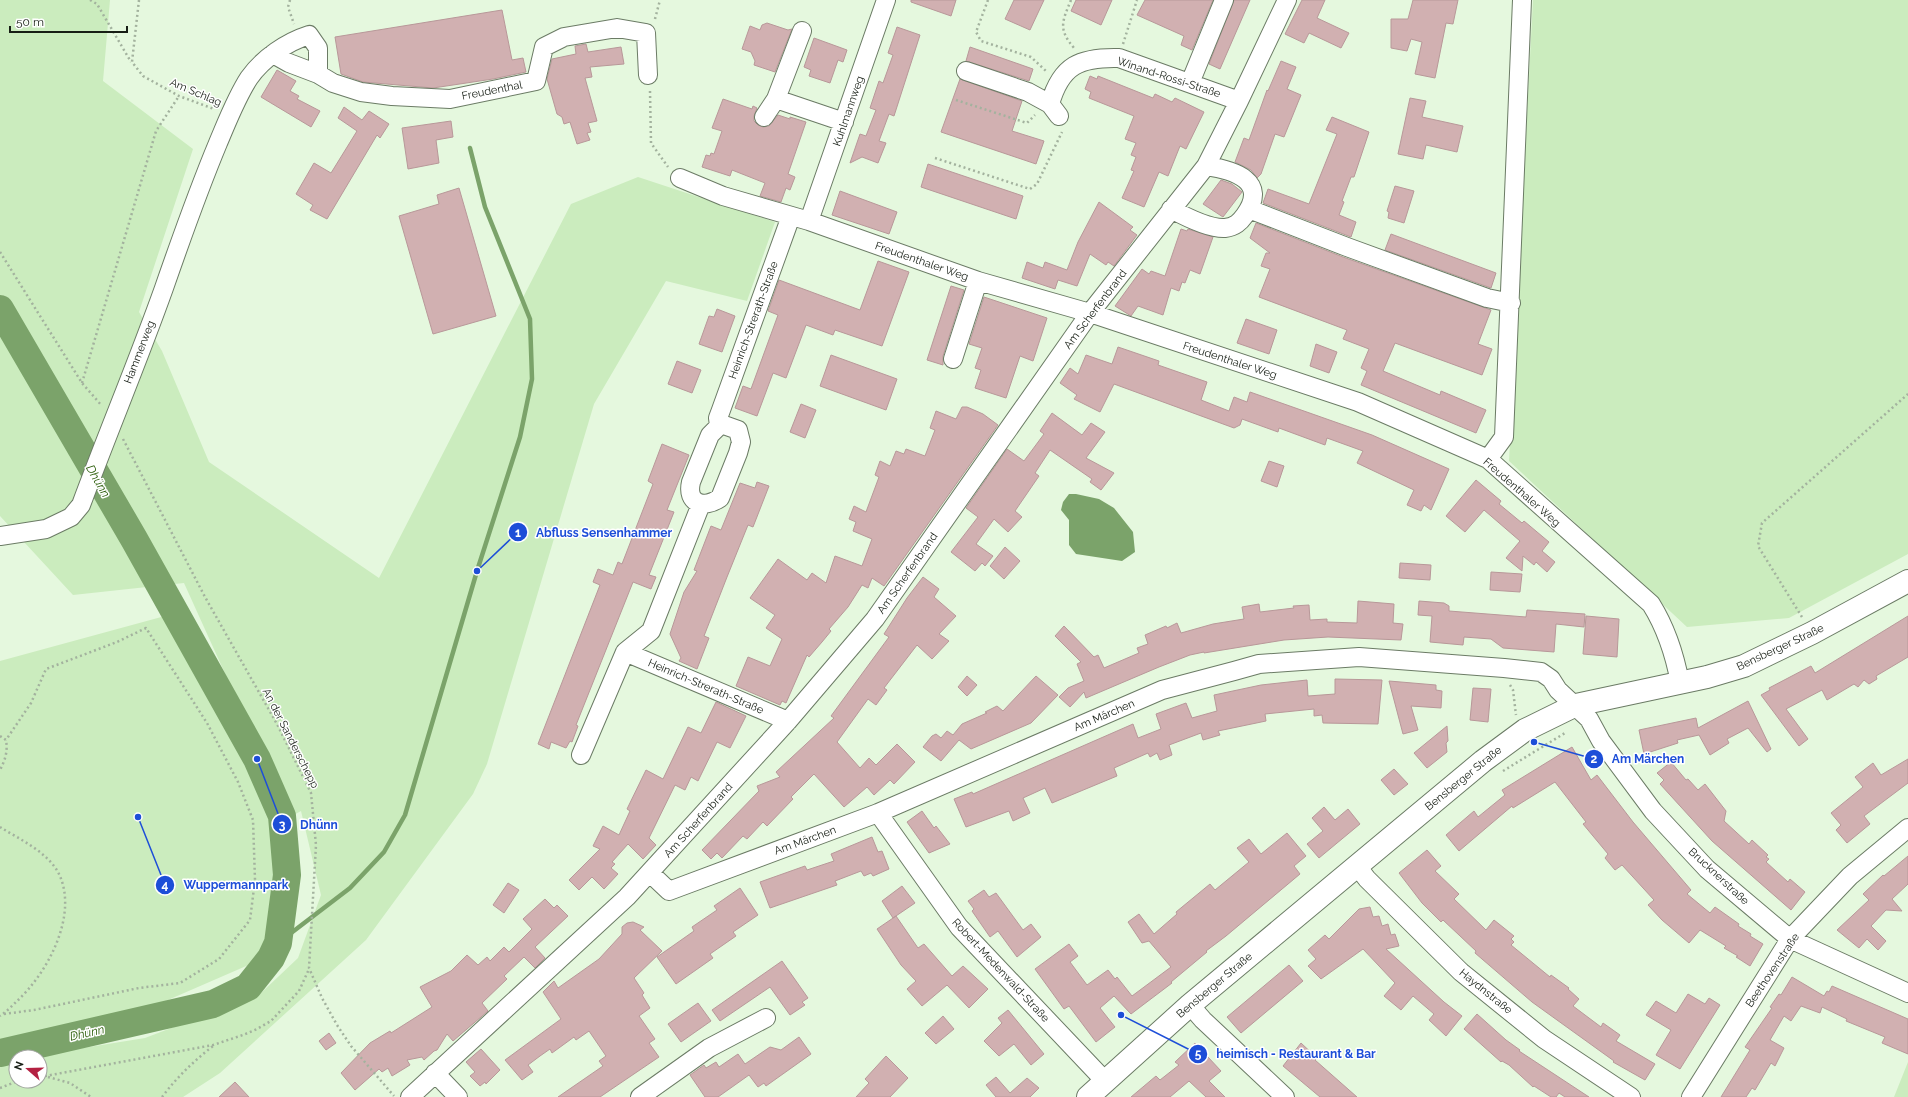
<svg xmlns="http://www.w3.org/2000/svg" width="1908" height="1097" viewBox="0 0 1908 1097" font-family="Raleway,sans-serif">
	<rect width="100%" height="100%" fill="#e5f8de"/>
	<path fill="#cbecbe" d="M0 0H110L103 81 193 149 139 312 162 351 209 462 379 578 571 204 638 177 775 222 747 301 666 281 594 404 487 764 473 794 366 940 220 1073 183 1097H0V1062L16 1059V1081H40V1057H27L145 1038 260 994 298 958 321 895 301 811 290 817 184 583 73 595 0 516Z
		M1533 0H1908V554L1789 618 1687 627 1509 461Z
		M176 613 259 771 292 864 260 960 138 1013 0 1040V661Z
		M1908 1062V1097H1894Z"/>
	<path fill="#7ba36a" d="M1069 494H1076L1099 499 1114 508 1133 532 1135 552 1122 561 1076 554 1069 545V520L1061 510 1063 502Z"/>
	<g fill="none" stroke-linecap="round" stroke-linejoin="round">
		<path stroke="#7ba36a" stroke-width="4.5" d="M278 943 350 888 384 852 405 815 477 571 520 437 532 379 530 319 485 207 470 148"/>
		<path stroke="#7ba36a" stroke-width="28" d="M0 309 134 539 257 759 282 816 287 875 278 943 271 958 248 987 213 1004 0 1053"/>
	</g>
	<path fill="#d1b0b1" stroke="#b89899" d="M911 0H956L951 16 911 2Z
		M1014 0H1044L1030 30 1005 19Z
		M1076 0H1112L1101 25 1071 11Z
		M1145 0H1213L1192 50 1181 45 1184 36 1137 15Z
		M1234 0H1250L1220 69 1209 64Z
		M1302 0H1325L1317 18 1349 33 1341 48 1309 33 1304 43 1285 34Z
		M1413 0H1458L1453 24 1446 23 1435 78 1415 74 1422 42 1411 39 1407 51 1391 48V19H1408Z
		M502 10 512 60 523 58 526 72 493 79 433 88 363 82 341 74 335 37Z
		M767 23 788 30 792 29 775 72 754 65 755 61 751 52 742 49 750 26 760 30 762 25Z
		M897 27 920 35 894 116 889 114 879 141 886 143 878 163 862 157 850 163 860 134 866 136 876 110 870 108 879 81 883 83 893 55 888 53Z
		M814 38 847 50 843 62 838 60 830 83 809 76 811 70 804 67Z
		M586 44 588 52 621 47 624 64 590 67 592 77 585 78 597 121 588 123 591 132 587 133 590 140 577 144 570 122 564 124 562 117 557 114 547 79 552 59 576 54 575 46Z
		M970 47 1033 69 1029 81 966 61Z
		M1281 61 1296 67 1287 89 1301 95 1284 137 1275 134 1261 174 1257 178 1251 170 1235 162 1244 138 1249 140 1267 90 1268 91Z
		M277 70 296 81 290 91 299 96 297 99 320 111 311 127 261 97Z
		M1090 76 1097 79 1098 76 1153 98 1155 94 1172 102 1175 98 1204 112 1186 149 1180 146 1168 176 1159 172 1144 207 1122 198 1134 171 1131 170 1136 157 1131 155 1136 143 1125 139 1134 116 1089 98 1091 92 1085 89Z
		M960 79 1022 101 1012 131 1044 141 1036 164 941 132Z
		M1410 98 1426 101 1422 117 1463 126 1457 152 1426 145 1423 159 1398 154Z
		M723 99 752 109 753 106 757 108 754 116V121L758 125 763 127 769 126 778 115 790 119V117L806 122 788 174 795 177 790 190 786 188 781 202 760 196 765 183 732 170 730 176 702 167 706 155 710 156 711 153 714 154 722 131 712 128Z
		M344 107 362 120 369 111 389 124 380 138 377 135 327 219 310 210 313 205 296 194 314 163 331 173 357 131 338 118Z
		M1332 117 1369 132 1354 177H1351L1342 201 1344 202 1339 215 1356 222 1351 237 1263 203 1268 189 1309 204 1337 134 1326 130Z
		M451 121 453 137 436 140 439 163 408 169 402 128Z
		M928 164 1023 196 1016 219 921 187Z
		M1221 180 1232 184 1242 192 1223 217 1203 204Z
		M1395 186 1414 191 1404 223 1388 218 1389 212 1387 211Z
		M459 188 496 316 433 334 399 216 439 204 437 195Z
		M840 191 897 212 889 234 832 215Z
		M1099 202 1133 227 1130 230 1137 235 1114 266 1108 262 1106 265 1090 254 1077 286 1058 280 1055 289 1022 278 1027 262 1043 268 1045 262 1067 270 1078 242Z
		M1256 223 1343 257 1491 310 1478 344 1492 349 1482 375 1395 343 1383 371 1440 395 1441 391 1486 410 1476 433 1361 385 1367 371 1361 368 1369 349 1343 339 1347 330 1259 297 1270 269 1261 266 1266 253H1270L1250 238Z
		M1181 229 1187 231 1188 229 1213 237 1200 274 1190 270 1185 283 1182 282 1179 291 1171 288 1163 315 1138 306 1131 316 1115 306 1142 269 1149 274 1151 271 1165 276Z
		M1391 234 1496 273 1491 288 1385 250Z
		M878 261 909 272 882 346 835 330 833 335 806 325 786 378 773 373 757 416 735 408 743 386 751 389 778 315 768 311 779 280 860 310Z
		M951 286 964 290 943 356V365L927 360Z
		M984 297 1047 318 1033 361 1020 356 1006 398 975 388 981 370 975 368 982 348 969 344Z
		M717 309 735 316 722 352 699 344 709 316 714 317Z
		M1246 319 1277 330 1269 354 1237 343Z
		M1316 344 1337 352 1329 373 1310 366Z
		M1118 347 1159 361 1158 365 1207 382 1201 400 1229 411 1234 397 1247 402 1250 392 1372 435 1449 469 1431 510 1424 505 1421 511 1407 505 1414 490 1357 463 1363 451 1327 438 1325 445 1279 428 1278 432 1242 419 1240 425 1234 428 1114 384 1100 412 1074 399 1077 395 1060 383 1070 368 1078 374 1086 355 1112 364Z
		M831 355 897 379 886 410 820 386Z
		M677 361 701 370 692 393 668 384Z
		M801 404 816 410 805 438 790 432Z
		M962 407H967L983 414 998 425 884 586 872 578 868 588 862 585 848 607 829 629 831 631 822 642 809 657 807 655 786 703 782 701 780 705 736 686 748 657 770 666 782 639 766 628 775 615 750 598 778 559 807 580 812 573 826 583 835 556 862 566 872 539 853 531 856 522 849 519 854 506 866 512 879 477 875 475 880 461 890 466 896 451 904 454 906 449 925 456 935 430 930 428 936 411 956 419Z
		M1052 413 1082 435 1091 423 1105 432 1086 458 1114 473 1101 490 1090 482 1092 479 1050 450 1035 473 1039 476 1015 511 1022 517 1008 532 994 519 976 544 993 556 985 566 982 563 975 571 951 552 978 517 966 508 1007 449 1024 461 1044 434 1040 431Z
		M662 444 689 455 667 510 674 512 649 575 656 577 651 589 633 582 576 725 578 726 572 742 570 741 566 748 551 742 549 749 538 744 600 585 593 582 598 569 613 575 618 562 622 564 653 484 648 481Z
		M1269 461 1284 466 1277 487 1261 481Z
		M1476 480 1501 501 1499 504 1522 523 1524 521 1549 542 1542 551 1555 562 1547 572 1536 562 1534 565 1523 556 1522 571 1506 558 1520 541 1484 510 1465 532 1446 516Z
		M757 482 769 486 753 527 748 525 727 577 704 636 709 638 697 669 679 661 681 658 670 634 684 592 697 571 694 570 711 526 721 530 740 483 755 488Z
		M1005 547 1020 561 1004 579 990 566Z
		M1400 563 1431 565 1430 580 1399 578Z
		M1491 572 1522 574 1520 592 1490 590Z
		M923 577 939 589 934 597 956 616 939 634 949 641 932 659 917 645 884 688 887 690 876 705 868 699 837 742 860 768 869 758 876 765 897 744 915 762 894 784 890 780 874 795 867 787 844 807 814 774 791 797 793 799 767 826 763 822 747 839 743 836 722 858 717 853 711 859 702 850 759 791 757 786 780 777 776 772 834 718 831 716 889 637 884 634 907 598Z
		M1358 601 1394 604 1393 623 1403 624 1401 640 1328 637 1284 640 1204 653V652L1190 655 1159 667 1086 698 1084 692 1070 707 1059 697 1068 688 1084 681 1077 664 1081 662 1055 636 1064 626 1094 657 1098 655 1104 668 1139 653 1137 648 1148 644 1145 635 1166 626 1167 628 1177 623 1181 633 1213 624 1244 619 1242 607 1259 604 1260 612 1294 608 1293 606 1309 605 1310 620 1327 619V622L1357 623Z
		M1419 601 1444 603 1449 606V611L1526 617 1527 610 1585 614 1584 627 1556 624 1554 652 1503 648 1491 639 1464 637 1463 645 1430 642 1432 616 1418 615Z
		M1586 616 1619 619 1617 657 1583 654Z
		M1908 616V657L1876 676 1877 679 1869 684 1864 680 1858 687 1854 684 1827 700 1822 690 1786 709 1808 739 1799 746 1761 695 1770 690 1769 688 1811 666 1815 673Z
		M967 676 977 685 967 696 958 687Z
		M1036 676 1058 695 1031 723 971 749 959 740 941 761 923 747 932 736 936 734 941 738 947 731 953 735 962 724 987 713 985 712 997 706 1003 711Z
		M1335 679 1382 680 1378 724 1323 723 1322 715 1314 716V709L1265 714 1266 721 1218 731 1220 735 1203 740 1201 733 1169 745 1172 755 1160 760 1157 753 1150 757 1148 753 1114 768 1117 776 1052 803 1045 788 1023 798 1030 813 1013 821 1009 811 966 827 954 799 972 792 973 794 1133 724 1138 738 1161 729 1156 714 1186 703 1192 718 1217 711 1214 695 1261 685 1307 680 1308 696 1335 694Z
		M1389 681 1436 685V690L1442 691 1441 708 1411 706 1418 730 1403 734Z
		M1473 688 1491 689 1488 722 1470 720Z
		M1748 701 1771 749 1767 752 1748 728 1727 739 1729 743 1710 755 1699 735 1677 740 1678 743 1644 754 1639 730 1696 718 1698 728Z
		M716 702 746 716 730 748 717 742 698 781 691 777 685 790 675 785 649 838 656 845 643 859 628 844 612 862 615 864 611 868 618 874 604 889 592 877 579 890 569 880 600 849 593 846 603 826 619 835 630 811 627 809 646 770 663 779 688 727 701 733Z
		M1447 726 1448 741 1446 743 1447 752 1427 768 1414 753Z
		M1572 747 1591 780 1597 775 1633 822 1691 890 1687 894 1710 913 1715 907 1739 924 1738 926 1751 934 1750 936 1763 944 1750 966 1736 957 1738 956 1724 948 1726 946 1700 930 1689 943 1662 920 1648 905 1654 900 1622 865 1615 870 1605 858 1608 854 1583 824 1586 822 1555 782 1513 808 1512 806 1459 851 1446 835 1474 811 1478 817 1505 795 1502 790Z
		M1908 759V783L1864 816 1870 824 1847 843 1836 830 1841 825 1831 813 1863 787 1855 777 1873 763 1881 775Z
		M1671 762 1686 780 1688 779 1698 790 1705 784 1726 811 1724 821 1749 844 1752 840 1768 855 1766 857 1769 859 1766 862 1788 882 1790 879 1805 892 1791 910 1712 841 1660 784 1664 780 1657 773Z
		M1394 769 1408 784 1394 795 1381 780Z
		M1324 807 1335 820 1348 809 1360 824 1319 858 1307 844 1323 831 1312 818Z
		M922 811 934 828 936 826 950 844 929 853 907 822Z
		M1287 833 1306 856 1294 866 1300 874 1226 936 1206 951 1207 952 1171 982 1172 983 1131 1014 1114 996 1100 1008 1115 1027 1096 1042 1069 1006 1064 1009 1035 969 1069 944 1078 956 1070 962 1087 985 1108 970 1115 979 1117 977 1132 996 1171 967 1149 941 1142 943 1128 922 1139 914 1154 934 1177 914 1176 912 1210 884 1215 890 1249 862 1237 848 1249 839 1261 854Z
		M872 837 878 852 882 851 889 869 873 876 871 873 864 876 861 871 835 881 837 885 770 908 760 882 805 866 807 870 834 861 831 854Z
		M1427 850 1441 866 1435 871 1459 894 1454 899 1486 930 1494 920 1514 936 1511 939 1514 942 1511 945 1550 977 1551 975 1569 988 1568 989 1579 999 1573 1006 1601 1027 1603 1023 1620 1035 1616 1041 1655 1064 1645 1080 1613 1062 1614 1061 1532 1002 1475 953 1476 951 1443 920 1441 922 1422 903 1399 873Z
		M1908 856V884L1892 899 1902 911 1886 910 1871 926 1886 941 1878 950 1867 939 1859 948 1837 930 1869 900 1863 894 1883 875 1884 876Z
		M508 883 519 890 504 913 493 905Z
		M902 886 915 903 893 918 882 901Z
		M740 888 758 915 733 932 736 936 710 954 713 958 676 984 657 957 694 931 692 927 717 910 714 906Z
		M984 890 989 897 996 893 1023 930 1031 924 1041 937 1017 957 998 931 990 937 972 911 974 909 968 901Z
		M545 899 554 908 557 905 568 916 535 947 545 958 535 968 524 957 504 976 507 979 482 1003 488 1011 453 1041 447 1034 437 1050 434 1051 424 1060 422 1057 407 1060 410 1065 392 1076 388 1068 382 1072 379 1069 355 1090 341 1073 370 1043 390 1031 391 1033 432 1007 420 987 451 971 467 955 478 965 487 957 490 961 504 947 509 952 532 929 523 919Z
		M1370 907 1373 917 1379 916 1382 926 1388 924 1391 935 1395 934 1399 946 1386 949 1444 1002 1462 1016 1446 1036 1429 1020 1434 1014 1413 996 1401 1010 1384 996 1395 983 1363 949 1321 979 1308 966 1316 959 1308 950 1325 935 1329 939 1359 909Z
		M896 916 918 948 924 944 952 976 963 966 988 989 969 1008 947 985 922 1006 907 989 916 981 901 965 877 929Z
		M633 922 644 927 640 930 662 951 634 978 644 993 642 995 650 1008 639 1016 655 1039 649 1043 659 1057 600 1097H558L603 1066 599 1061 606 1056 589 1031 576 1040 574 1037 552 1053 550 1049 540 1056 528 1065 533 1072 522 1080 505 1060 561 1019 543 992 554 981 558 988 599 959 622 934V927L627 923Z
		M782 961 808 998 802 1002 805 1005 790 1015 770 987 720 1021 712 1010Z
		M1289 965 1303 981 1241 1033 1227 1017Z
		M1792 977 1824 996 1827 991 1829 992 1832 986 1908 1019V1054L1882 1043 1885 1037 1846 1021 1847 1019 1822 1007 1820 1013 1801 1006 1791 1021 1784 1016 1770 1040 1784 1048 1775 1066 1771 1063 1755 1090 1752 1088 1746 1097H1721L1750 1050 1745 1047 1772 1008 1770 1007 1779 994 1781 995Z
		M1688 994 1705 1004 1709 998 1720 1005 1680 1069 1656 1055 1671 1030 1646 1015 1656 1001 1676 1013Z
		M698 1003 711 1021 681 1042 668 1024Z
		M1008 1010 1044 1054 1031 1065 1014 1044 999 1056 984 1041 1002 1023 998 1018Z
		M1477 1014 1506 1040 1520 1050 1519 1051 1589 1097H1565L1559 1093 1556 1097H1551L1534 1086 1533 1087 1509 1065 1502 1061 1501 1062 1464 1029Z
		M943 1016 954 1029 936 1044 925 1033Z
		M329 1033 336 1043 326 1050 319 1041Z
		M799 1037 811 1054 766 1086 764 1083 758 1087 749 1075 718 1097H705L690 1075 704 1065 706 1068 716 1062 719 1067 738 1054 745 1064 770 1047 781 1050Z
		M1195 1043 1221 1071 1209 1081 1225 1097H1206L1189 1081 1170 1097H1131L1156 1076 1160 1080 1179 1065 1175 1062Z
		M1301 1043 1317 1058 1315 1060 1357 1097H1320L1283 1066Z
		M481 1049 500 1070 486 1084 485 1082 480 1086 470 1076 475 1072 466 1062Z
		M886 1056 908 1078 890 1097H856L869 1083 865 1079Z
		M996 1077 1010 1093 1027 1078 1039 1088 1030 1097H996L986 1085Z
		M235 1082 249 1097H219Z"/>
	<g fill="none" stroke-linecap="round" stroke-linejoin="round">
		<defs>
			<path id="minor" d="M802 31 776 99 844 122
				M273 54 289 63 318 74
				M966 71 1028 92 1050 104 1059 116
				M1190 83 1224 0
				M1050 104C1061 65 1080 57 1119 58L1239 101
				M764 117 776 99
				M680 178 723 196 809 221 978 281 1090 313 1358 402 1488 459 1651 604C1666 628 1675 656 1680 683
				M1171 209C1184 216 1210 229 1225 228 1235 227 1240 222 1245 215 1269 181 1234 170 1206 166
				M1249 209 1347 247 1487 298 1511 303
				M809 221 886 0
				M953 359 978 281
				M724 425 738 430 741 442 738 453 720 498C704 509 686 504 691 482L710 435 719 426Z
				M719 426 718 418 721 410 791 216
				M1488 459 1504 437 1522 0
				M701 504 651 631 625 652 788 721
				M0 536 46 529 71 517 81 505C108 432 138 361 164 288 181 239 198 191 218 143 227 122 236 98 249 78 263 58 287 42 309 35L318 48V74L333 83 361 92 392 96 450 99 536 81 544 47 564 37 617 28 646 33 648 75
				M581 755 625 652
				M878 813 959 927 1105 1081
				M1357 866 1367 879 1461 972 1544 1039 1631 1097
				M650 873 669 891 878 813 1162 690 1234 671 1259 664 1359 657 1504 668 1541 672 1551 679 1558 690 1589 719 1601 741 1653 811 1707 869 1790 939 1908 993
				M1190 1005 1203 1020 1285 1097
				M435 1073 458 1097
				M410 1097 627 897 788 721 875 619 1090 313 1206 166 1239 101 1287 0
				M640 1097 709 1048 766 1018
				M1691 1097 1790 939 1850 876 1908 828"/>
			<path id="major" d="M1088 1097 1190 1005 1483 761 1525 730 1576 705 1707 677 1744 666 1812 633 1908 581"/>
		</defs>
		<use href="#minor" stroke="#6b7b65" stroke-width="20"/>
		<use href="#major" stroke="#6b7b65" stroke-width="24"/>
		<path stroke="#a3b29e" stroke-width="2.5" stroke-dasharray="2 3" stroke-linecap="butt" d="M90 0 97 4 131 62
			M139 0 132 62 143 76 179 96 214 109
			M290 0 288 7 294 24
			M988 0 976 32 981 41 1031 57 1046 71
			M1071 0C1062 22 1058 29 1074 48
			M655 19 660 0
			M1123 44 1137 0
			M650 91 651 143 668 167
			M956 100 1027 123 1035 115
			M935 158 1030 189 1037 184 1062 132
			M0 252 82 383 102 406
			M82 383 156 131 179 96
			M123 439 205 597 277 724 311 793 316 845 309 968 322 998 337 1025 351 1046 394 1096
			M1802 617 1758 546 1762 523 1908 394
			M1510 685 1513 690 1516 715
			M0 736 6 740C8 752 5 760 0 770
			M1503 771 1565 733
			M0 827C19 839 46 851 58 872 80 914 47 974 16 1002 11 1007 6 1012 0 1016
			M4 1014 34 1010 139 988 180 983 219 959 250 920 255 880 253 820 238 782 207 723 146 628 117 642 46 669 31 703 6 740
			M40 1077 213 1045 243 1035 257 1029 271 1021 299 991 309 969
			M48 1077 70 1083 91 1097
			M0 1088 18 1081
			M162 1097C177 1077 194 1061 213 1046"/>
		<use href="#minor" stroke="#fff" stroke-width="18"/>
		<use href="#major" stroke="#fff" stroke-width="22"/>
	</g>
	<g text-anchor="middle" stroke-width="3" stroke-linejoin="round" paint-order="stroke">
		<g font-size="11" fill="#171e15" stroke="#fff">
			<text transform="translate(1169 77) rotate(18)" y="4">Winand-Rossi-Straße</text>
			<text transform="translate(492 90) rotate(-11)" y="4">Freudenthal</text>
			<text transform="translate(196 92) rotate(23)" y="4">Am Schlag</text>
			<text transform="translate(848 111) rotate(-71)" y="4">Kuhlmannweg</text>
			<text transform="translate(922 261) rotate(19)" y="4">Freudenthaler Weg</text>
			<text transform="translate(1095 309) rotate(-53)" y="4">Am Scherfenbrand</text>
			<text transform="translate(753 320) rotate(-70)" y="4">Heinrich-Strerath-Straße</text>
			<text transform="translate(139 352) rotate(-69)" y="4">Hammerweg</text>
			<text transform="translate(1230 360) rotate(18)" y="4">Freudenthaler Weg</text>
			<text transform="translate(1522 492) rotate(41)" y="4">Freudenthaler Weg</text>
			<text transform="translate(907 573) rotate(-55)" y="4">Am Scherfenbrand</text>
			<text transform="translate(1780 647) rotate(-25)" y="4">Bensberger Straße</text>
			<text transform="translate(706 686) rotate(23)" y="4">Heinrich-Strerath-Straße</text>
			<text transform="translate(1104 715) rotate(-23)" y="4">Am Märchen</text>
			<text transform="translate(291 738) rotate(63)" y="4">An der Sanderschepp</text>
			<text transform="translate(1463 778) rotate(-39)" y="4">Bensberger Straße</text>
			<text transform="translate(698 820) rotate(-48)" y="4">Am Scherfenbrand</text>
			<text transform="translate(805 840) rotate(-20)" y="4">Am Märchen</text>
			<text transform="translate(1719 876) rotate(43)" y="4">Brucknerstraße</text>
			<text transform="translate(1001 970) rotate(47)" y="4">Robert-Medenwald-Straße</text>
			<text transform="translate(1772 970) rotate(-56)" y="4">Beethovenstraße</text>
			<text transform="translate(1214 985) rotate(-40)" y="4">Bensberger Straße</text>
			<text transform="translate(1486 991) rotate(39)" y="4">Haydnstraße</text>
		</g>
		<g font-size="12" font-style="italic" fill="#285b06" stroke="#fff">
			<text transform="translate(98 481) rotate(60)" y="4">Dhünn</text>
			<text transform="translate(87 1033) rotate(-13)" y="4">Dhünn</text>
		</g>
	</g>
	<path fill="none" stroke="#1d4ed8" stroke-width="1.5" d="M477 571L518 532M1534 742L1594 759M257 759L282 824M138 817L165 885M1121 1015L1198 1054"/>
	<g fill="#1d4ed8" stroke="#fff" stroke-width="1.5">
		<circle cx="477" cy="571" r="4"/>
		<circle cx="1534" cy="742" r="4"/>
		<circle cx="257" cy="759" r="4"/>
		<circle cx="138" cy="817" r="4"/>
		<circle cx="1121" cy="1015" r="4"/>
		<circle cx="518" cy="532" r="10"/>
		<circle cx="1594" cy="759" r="10"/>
		<circle cx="282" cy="824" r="10"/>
		<circle cx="165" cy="885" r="10"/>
		<circle cx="1198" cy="1054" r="10"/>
	</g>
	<g font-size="12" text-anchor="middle" font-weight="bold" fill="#fff">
		<text x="518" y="537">1</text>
		<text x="1594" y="763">2</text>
		<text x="282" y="829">3</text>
		<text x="165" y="889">4</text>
		<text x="1198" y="1058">5</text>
	</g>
	<g font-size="12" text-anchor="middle" font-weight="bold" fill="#1d4ed8" stroke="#fff" stroke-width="3" stroke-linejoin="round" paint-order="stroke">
		<text x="604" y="537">Abfluss Sensenhammer</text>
		<text x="1648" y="763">Am Märchen</text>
		<text x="319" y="829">Dhünn</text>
		<text x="236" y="889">Wuppermannpark</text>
		<text x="1296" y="1058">heimisch - Restaurant &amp; Bar</text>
	</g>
	<g transform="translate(28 1069) rotate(290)"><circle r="19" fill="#ffffff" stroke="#a2a5a1"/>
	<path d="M0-3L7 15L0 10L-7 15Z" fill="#b42142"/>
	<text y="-6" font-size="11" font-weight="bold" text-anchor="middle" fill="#171e15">N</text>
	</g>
	<path d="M10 26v6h117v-6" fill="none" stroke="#171e15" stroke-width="2"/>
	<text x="16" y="26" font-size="12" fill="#171e15" stroke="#ffffff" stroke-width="3" paint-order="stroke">50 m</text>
</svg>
